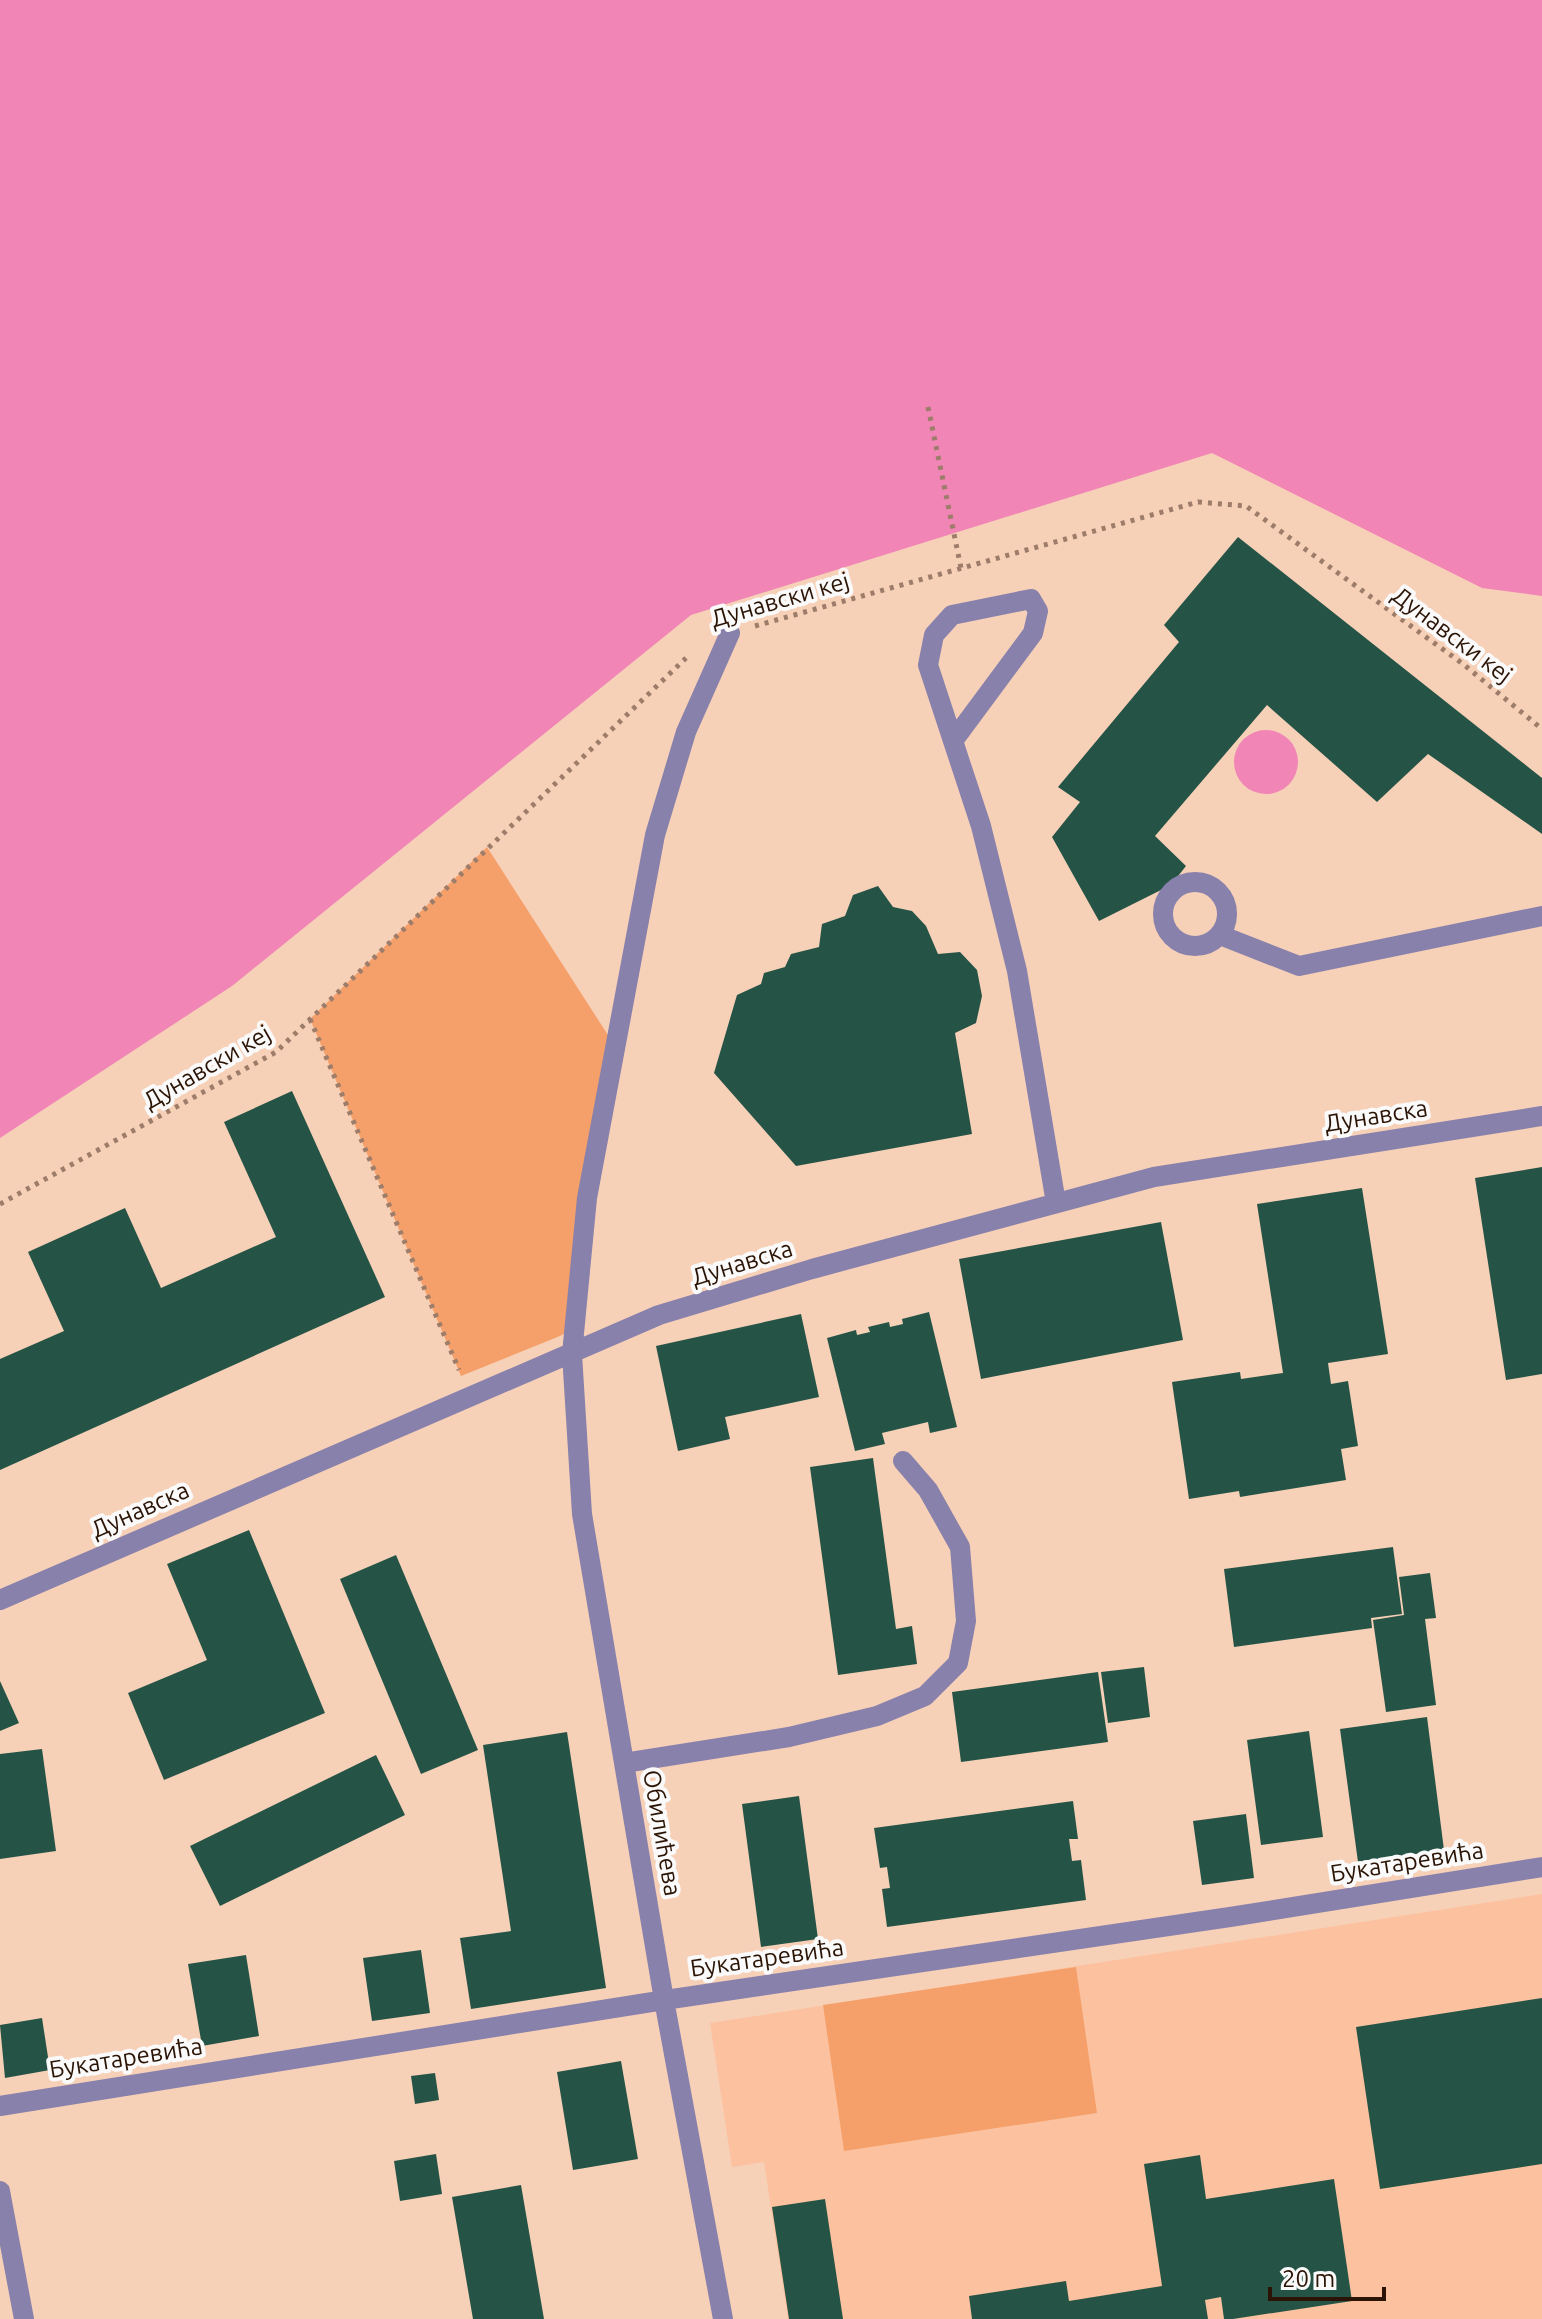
<svg xmlns="http://www.w3.org/2000/svg" width="1542" height="2319" viewBox="0 0 1542 2319" font-family="Ubuntu,sans-serif">
	<rect width="100%" height="100%" fill="#f7d0b8"/>
	<path fill="#fcc29f" d="M1542 1894V2319H788L764 2162 732 2167 710 2023Z"/>
	<path fill="#f5a06a" d="M487 847 615 1046 574 1328 560 1336 461 1376 310 1019Z
		M1076 1967 1097 2113 844 2151 823 2005Z"/>
	<path fill="#f085b6" d="M0 0H1542V596L1482 588 1212 453 691 615 232 986 0 1138Z
		M1234 762a32 32 0 1 1 64 0a32 32 0 1 1-64 0Z"/>
	<path fill="#255446" d="M1238 537 1542 778V834L1428 754 1377 802 1267 705 1155 836 1186 866 1171 885 1099 921 1052 837 1080 802 1058 787 1179 642 1164 625Z
		M878 886 893 907 912 911 926 926 938 954 960 952 977 970 982 996 976 1023 955 1033 972 1134 796 1166 714 1073 737 995 761 984 764 973 785 967 791 954 819 947 822 924 845 916 853 895Z
		M292 1091 385 1297 0 1470V1359L64 1331 28 1252 125 1208 161 1288 276 1237 224 1122Z
		M1542 1167V1374L1506 1380 1475 1178Z
		M1362 1188 1388 1354 1328 1363 1331 1384 1348 1381 1358 1446 1341 1449 1346 1480 1240 1497 1239 1491 1189 1499 1172 1382 1240 1372 1241 1379 1283 1373 1257 1204Z
		M1161 1222 1183 1340 981 1379 959 1259Z
		M929 1312 957 1427 930 1433 928 1422 882 1433 885 1444 855 1451 827 1338 856 1330 857 1335 870 1332 868 1327 889 1322 890 1327 903 1324 902 1319Z
		M801 1314 819 1397 725 1417 730 1439 678 1451 656 1346Z
		M873 1458 896 1629 912 1626 917 1664 838 1675 810 1467Z
		M249 1530 325 1713 164 1780 128 1693 207 1660 167 1564Z
		M1393 1547 1402 1614 1371 1618 1372 1628 1234 1647 1224 1569Z
		M396 1555 478 1750 421 1774 340 1579Z
		M1430 1573 1436 1618 1425 1619 1436 1705 1386 1712 1373 1620 1404 1615 1399 1577Z
		M1144 1667 1150 1717 1108 1723 1101 1672Z
		M1098 1672 1108 1742 961 1762 952 1692Z
		M0 1681 19 1723 0 1731Z
		M1427 1717 1444 1850 1358 1862 1340 1729Z
		M1309 1731 1323 1837 1261 1845 1247 1740Z
		M567 1732 606 1988 471 2009 460 1938 511 1931 483 1745Z
		M42 1749 56 1851 0 1859V1754Z
		M376 1755 405 1815 220 1906 190 1846Z
		M799 1796 818 1939 761 1947 742 1804Z
		M1073 1801 1078 1839H1069L1072 1861 1081 1860 1086 1900 887 1927 882 1889 890 1888 887 1867 880 1868 874 1828Z
		M1246 1814 1254 1878 1202 1885 1193 1821Z
		M421 1950 430 2013 372 2021 363 1958Z
		M246 1955 259 2036 202 2046 188 1964Z
		M1542 1998V2164L1380 2189 1356 2027Z
		M42 2018 50 2070 5 2078 0 2025Z
		M621 2061 638 2159 573 2170 557 2072Z
		M435 2073 439 2100 415 2104 411 2076Z
		M436 2154 442 2194 400 2201 394 2161Z
		M1200 2155 1206 2199 1334 2179 1352 2301 1233 2319H1224L1221 2297 1205 2300 1208 2319H972L969 2296 1066 2281 1069 2301 1162 2286 1144 2164Z
		M521 2185 544 2319H473L452 2197Z
		M825 2199 843 2319H789L772 2207Z"/>
	<g fill="none" stroke-linecap="round" stroke-linejoin="round">
		<path stroke="#9d7d69" stroke-width="5" stroke-dasharray="4 6" stroke-linecap="butt" d="M928 407 961 568
			M755 626 1198 502 1246 506 1463 664 1542 729
			M310 1019 459 1370
			M0 1204 276 1052 686 658"/>
		<path stroke="#8881ab" stroke-width="20" d="M953 741 1033 633 1038 611 1031 599 952 615 934 635 928 665 981 826 1017 971 1056 1203
			M1163 914a32 32 0 1 1 64 0a32 32 0 1 1-64 0Z
			M1220 935 1299 966 1542 916
			M0 1600 659 1315 812 1269 1154 1177 1542 1116
			M624 1763 789 1737 877 1716 925 1696 958 1663 966 1621 960 1547 928 1490 903 1461
			M0 2106 664 2000 1230 1917 1542 1867
			M0 2191 24 2319
			M723 2319 664 2000 582 1514 572 1354 587 1198 655 835 686 732 730 633"/>
	</g>
	<g text-anchor="middle" stroke-width="8" stroke-linejoin="round" paint-order="stroke">
		<g font-size="24" fill="#2b1405" stroke="#fafafa">
			<text transform="translate(780 600) rotate(-16)" y="8">Дунавски кеј</text>
			<text transform="translate(1452 635) rotate(37)" y="8">Дунавски кеј</text>
			<text transform="translate(207 1067) rotate(-30)" y="8">Дунавски кеј</text>
			<text transform="translate(1376 1116) rotate(-9)" y="8">Дунавска</text>
			<text transform="translate(742 1263) rotate(-17)" y="8">Дунавска</text>
			<text transform="translate(140 1510) rotate(-24)" y="8">Дунавска</text>
			<text transform="translate(662 1833) rotate(80)" y="8">Обилићева</text>
			<text transform="translate(1407 1862) rotate(-9)" y="8">Букатаревића</text>
			<text transform="translate(767 1958) rotate(-8)" y="8">Букатаревића</text>
			<text transform="translate(126 2058) rotate(-9)" y="8">Букатаревића</text>
		</g>
	</g>
	<path d="M1270 2287v12h114v-12" fill="none" stroke="#2b1405" stroke-width="4"/>
	<text x="1282" y="2287" font-size="24" fill="#2b1405" stroke="#fafafa" stroke-width="6" paint-order="stroke">20 m</text>
</svg>
